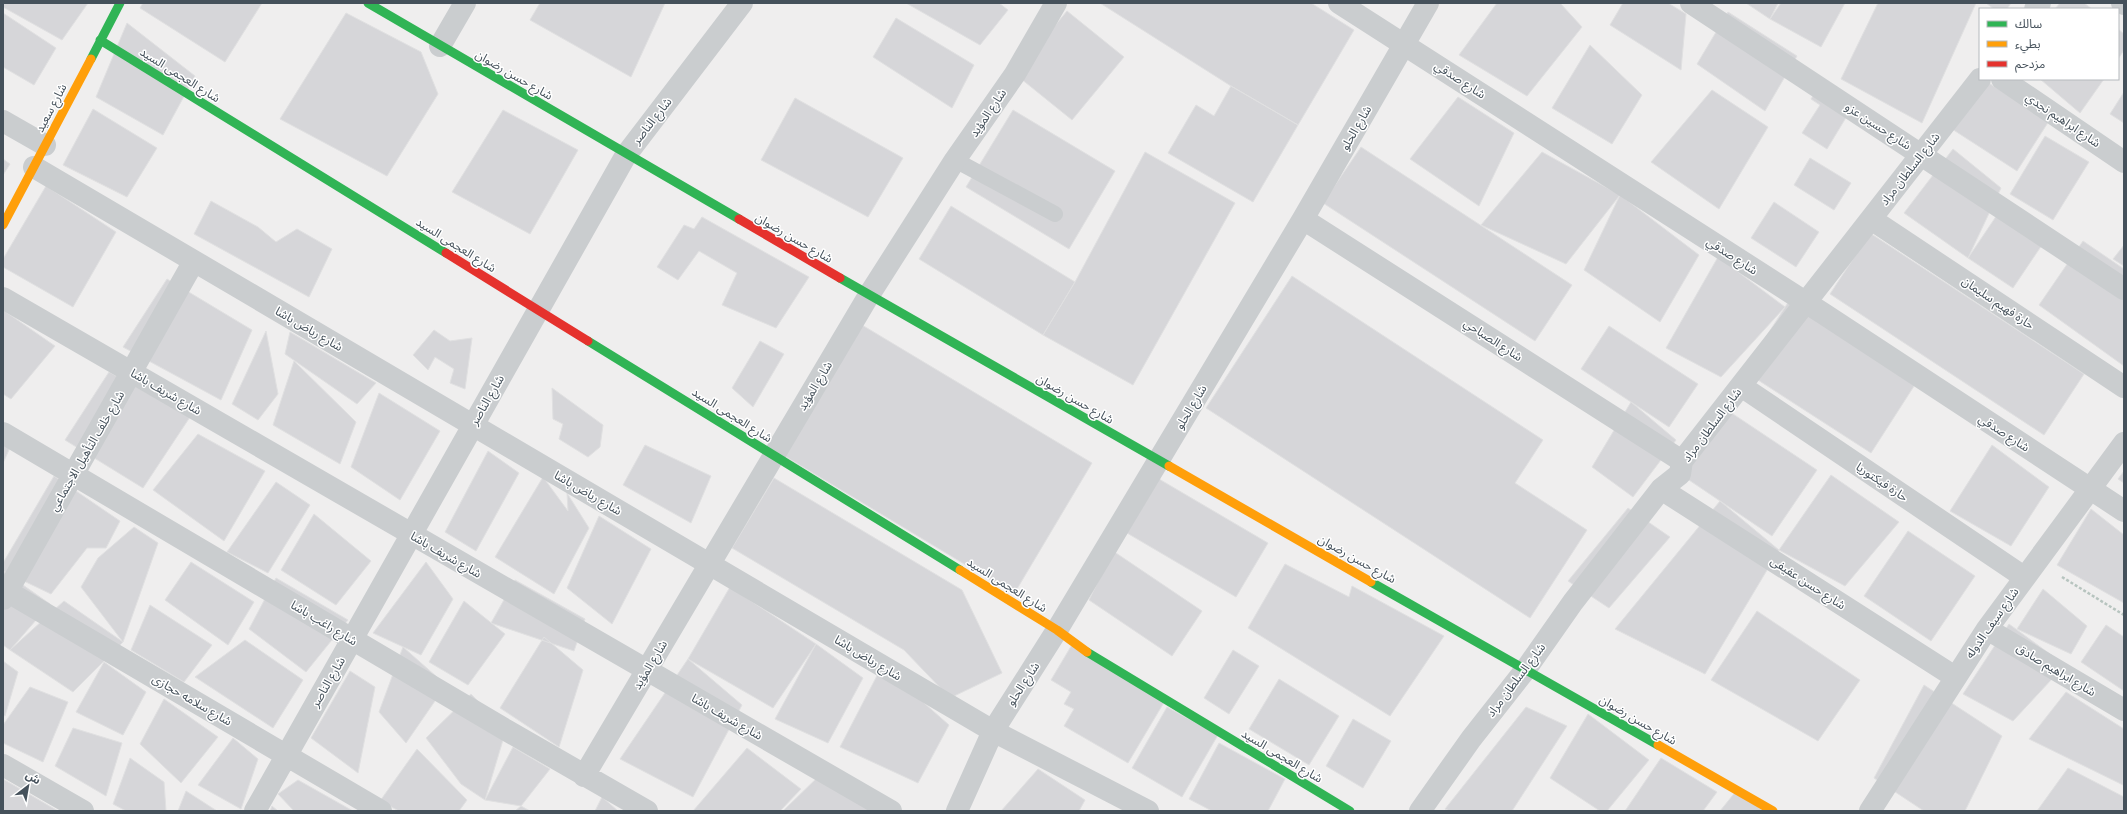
<svg xmlns="http://www.w3.org/2000/svg" width="2127" height="814" viewBox="0 0 2127 814" font-family="'Public Sans','Noto Sans Arabic',sans-serif">
	<rect width="100%" height="100%" fill="#efeeee"/>
	<path fill="#d6d6d9" stroke="#e0e0e1" d="M3 3H88L62 40 3 7Z
		M143 3H262L225 62 140 8Z
		M540 3H665L631 77 530 20Z
		M906 3H999L1008 10 980 45Z
		M1100 3H1311L1354 30 1298 125 1231 86Z
		M1497 3H1560L1582 27 1527 96 1459 55Z
		M1623 3H1668L1686 14 1681 70 1610 25Z
		M1746 3H1778L1770 19Z
		M1781 3H1845L1821 47 1770 19Z
		M1878 3H1976L1922 123 1841 79Z
		M1986 3H2011L2007 9H1994Z
		M2060 3H2084L2092 9H2055Z
		M1067 11 1124 57 1072 120 1015 74Z
		M1728 12 1797 56 1765 111 1697 64Z
		M3 13 56 48 34 85 3 67Z
		M346 13 421 52 438 94 387 176 280 119Z
		M896 18 974 65 952 108 873 57Z
		M127 23 195 76 163 135 96 97Z
		M2118 29 2124 34V50L2118 59Z
		M1590 45 1642 95 1612 144 1552 108Z
		M2040 79H2104L2080 113Z
		M1984 80 2049 121 2017 171 1952 129Z
		M1231 86 1298 125 1253 202 1168 153 1196 105 1214 116Z
		M1712 90 1768 127 1719 209 1651 162Z
		M1817 90 1850 111 1827 149 1802 133 1820 105 1811 99Z
		M2124 92V123L2110 114Z
		M1458 97 1514 133 1479 206 1410 159Z
		M795 98 903 158 868 217 761 160Z
		M93 109 157 148 127 197 63 165Z
		M503 110 578 150 530 234 452 192Z
		M1013 110 1115 171 1069 249 966 187Z
		M2045 136 2089 162 2053 220 2010 194Z
		M1361 147 1572 285 1535 341 1323 203Z
		M1953 149 2001 188 1968 258 1904 213Z
		M1145 152 1235 203 1133 385 1043 335 1075 282Z
		M1542 152 1620 195 1566 264 1481 225Z
		M1810 158 1851 183 1834 210 1794 185Z
		M3 159 10 164 3 175Z
		M46 186 116 232 73 307 3 267V259Z
		M1620 195 1699 255 1660 322 1584 270Z
		M211 201 258 227 276 242 297 229 332 249 309 297 194 234Z
		M1774 202 1819 232 1796 267 1751 238Z
		M951 206 1075 282 1043 335 919 259Z
		M1999 212 2044 242 2013 288 1968 258Z
		M702 217 809 277 776 328 722 305 737 273 699 251 678 280 657 267 684 225 694 229Z
		M1870 233 2084 374 2044 435 1830 294Z
		M2083 241 2124 269V366L2039 305Z
		M2124 245V266L2113 259Z
		M1718 257 1785 307 1721 377 1666 348Z
		M1292 276 1543 440 1515 483 1587 530 1530 618 1206 408Z
		M167 279 252 330 221 400 123 347Z
		M1789 301 1916 383 1871 453 1744 371Z
		M3 310 55 346 11 399 3 394Z
		M857 322 1092 463 1014 594 778 452Z
		M1609 326 1698 384 1669 427 1581 369Z
		M434 330 450 341 472 338 465 389 450 383 454 369 435 357 428 370 413 355Z
		M266 331 278 394 258 420 232 404Z
		M290 332 376 383 357 404 285 354Z
		M760 341 784 354 753 407 732 388Z
		M294 361 356 422 340 464 273 425Z
		M109 372 190 417 143 488 65 440Z
		M552 388 603 425 600 447 588 457 559 439 563 424 553 419Z
		M379 393 440 431 400 500 351 467Z
		M1631 402 1676 440 1633 497 1592 467Z
		M1724 408 1817 470 1772 536 1680 474Z
		M3 434 14 439 3 463Z
		M198 434 265 471 224 541 153 490Z
		M645 445 711 476 691 523 623 485Z
		M1992 445 2049 487 2011 546 1950 511Z
		M488 451 519 473 476 551 445 532Z
		M2124 471V483L2118 479Z
		M1831 475 1899 522 1845 586 1779 550Z
		M54 476 120 521 106 548H87L51 594 3 571V563Z
		M543 477 568 511 567 493 589 528 554 594 495 557Z
		M774 478 962 590 1002 673 950 698 904 650 732 548Z
		M1159 479 1268 543 1236 597 1127 533Z
		M276 482 310 505 268 573 227 552Z
		M1720 501 1779 550 1705 674 1615 629Z
		M1628 508 1670 537 1609 608 1568 581Z
		M2091 509 2124 535V603L2057 565Z
		M314 514 371 561 336 605 281 570Z
		M599 516 651 549 612 624 567 588Z
		M134 527 158 543 123 642 81 587 98 558Z
		M1908 531 1975 576 1931 641 1864 596Z
		M1113 551 1202 611 1172 656 1089 600Z
		M191 562 254 602 228 645 165 600Z
		M426 562 453 599 421 655 373 633Z
		M1285 564 1349 597 1352 586 1444 636 1390 716 1248 628Z
		M3 571 50 604 10 650 3 645Z
		M276 578 348 620 306 672 249 629Z
		M515 580 585 619 574 651 491 623Z
		M730 587 816 644 773 708 688 659Z
		M2043 589 2087 626 2071 654 2017 629Z
		M64 601 123 642 73 692 10 650Z
		M464 601 505 634 468 685 429 662Z
		M150 605 212 645 184 682 131 650Z
		M1757 611 1860 680 1818 741 1711 680Z
		M2009 624 2065 665 2013 721 1963 694Z
		M2106 625 2124 637V691L2081 662Z
		M544 637 583 670 559 747 500 708Z
		M245 640 303 680 273 728 195 677Z
		M1073 643 1166 699 1128 763 1064 726 1074 709 1064 704 1071 692 1051 680Z
		M816 644 863 678 828 743 775 719Z
		M403 647 446 685 406 743 379 712Z
		M1233 650 1259 666 1229 714 1204 698Z
		M688 659 742 705 693 797 620 759Z
		M3 661 18 672 5 716 3 715Z
		M104 662 146 692 123 735 76 712Z
		M882 666 949 725 918 783 840 747Z
		M350 671 375 687 358 773 311 738Z
		M1279 679 1339 716 1309 765 1249 729Z
		M1924 685 2002 736 1965 811H1924L1874 778Z
		M30 687 68 702 43 762 3 743V725Z
		M2066 692 2124 729 2123 785 2029 739Z
		M471 694 506 730 485 800 461 784 426 738Z
		M164 699 218 737 181 783 140 744Z
		M1167 707 1218 735 1182 797 1132 768Z
		M1526 707 1567 726 1512 811H1450L1445 809Z
		M1588 714 1649 760 1607 811H1600L1550 778Z
		M1353 719 1391 741 1363 788 1326 766Z
		M73 728 122 743 106 796 55 766Z
		M233 738 258 759 241 809 198 785Z
		M1219 743 1285 779 1268 811H1212L1189 799Z
		M513 747 550 769 521 806 485 800Z
		M747 748 801 789 780 811H693Z
		M417 749 467 800 459 811H399L380 801Z
		M130 758 164 782 166 811H126L113 804Z
		M1661 758 1717 792 1703 811H1625Z
		M2068 768 2124 797V811H2037Z
		M1038 769 1085 800 1079 811H1001Z
		M823 772 874 811H783Z
		M3 779 58 811H3Z
		M298 780 353 811H294L278 794Z
		M1737 790 1763 811H1720Z
		M186 791 217 811H178Z
		M602 797 618 811H595Z
		M272 806 278 811H270Z
		M521 806 530 811H515Z"/>
	<g fill="none" stroke-linecap="round" stroke-linejoin="round">
		<path stroke="#b7c4bf" stroke-width="2.5" stroke-dasharray="3 2" stroke-linecap="butt" d="M2062 577 2124 615"/>
		<path stroke="#cacdcf" stroke-width="16" d="M955 160 1055 214"/>
		<path stroke="#cacdcf" stroke-width="22" d="M1339 3 1824 314 2124 511
			M1691 3 2124 289
			M2122 3 2124 4
			M2035 9 2040 3
			M440 46 465 3
			M2002 79 2124 162
			M3 121 45 145
			M34 167 993 731 1148 811
			M1303 219 1682 461
			M1871 219 2124 387
			M3 298 891 811
			M1741 386 2024 577
			M3 433 506 730 647 811
			M1661 489 1955 677
			M3 589 381 811
			M3 599 194 261
			M1987 629 2124 710
			M3 765 83 811
			M584 776 869 295 955 160 1015 74 1056 3
			M255 811 626 155 742 3
			M957 811 993 731 1057 630 1303 219 1428 3
			M1420 811 1471 739 1526 669 1573 602 1661 489 1680 474 1682 461 1980 79
			M1870 811 1987 629 2124 443"/>
		<path stroke="#30b455" stroke-width="9" d="M368 3 739 219
			M100 40 446 253
			M91 59 120 3
			M840 278 1169 466
			M588 341 960 570
			M1371 582 1658 745
			M1087 652 1350 811"/>
		<path stroke="#ff9f0a" stroke-width="9" d="M3 225 91 59
			M1169 466 1371 582
			M960 570 1057 630 1087 652
			M1658 745 1773 811"/>
		<path stroke="#e5322d" stroke-width="9" d="M739 219 840 278
			M446 253 588 341"/>
	</g>
	<g text-anchor="middle" stroke-width="3" stroke-linejoin="round" paint-order="stroke">
		<g font-size="12" fill="#45515b" stroke="#fff">
			<text transform="translate(180 75) rotate(32)" y="4">شارع العجمى السيد</text>
			<text transform="translate(514 75) rotate(30)" y="4">شارع حسن رضوان</text>
			<text transform="translate(1460 80) rotate(33)" y="4">شارع صدقي</text>
			<text transform="translate(51 108) rotate(-62)" y="4">شارع سعيد</text>
			<text transform="translate(988 113) rotate(-56)" y="4">شارع المؤيد</text>
			<text transform="translate(2063 120) rotate(34)" y="4">شارع ابراهيم نجدي</text>
			<text transform="translate(652 121) rotate(-52)" y="4">شارع الناصر</text>
			<text transform="translate(1878 126) rotate(33)" y="4">شارع حسين عزو</text>
			<text transform="translate(1356 128) rotate(-60)" y="4">شارع الحلو</text>
			<text transform="translate(1910 169) rotate(-52)" y="4">شارع السلطان مراد</text>
			<text transform="translate(794 238) rotate(30)" y="4">شارع حسن رضوان</text>
			<text transform="translate(456 245) rotate(32)" y="4">شارع العجمى السيد</text>
			<text transform="translate(1732 256) rotate(33)" y="4">شارع صدقي</text>
			<text transform="translate(1998 303) rotate(34)" y="4">حارة فهيم سليمان</text>
			<text transform="translate(309 329) rotate(30)" y="4">شارع رياض باشا</text>
			<text transform="translate(1493 340) rotate(33)" y="4">شارع الصباحي</text>
			<text transform="translate(815 386) rotate(-59)" y="4">شارع المؤيد</text>
			<text transform="translate(166 392) rotate(30)" y="4">شارع شريف باشا</text>
			<text transform="translate(1075 399) rotate(30)" y="4">شارع حسن رضوان</text>
			<text transform="translate(487 400) rotate(-60)" y="4">شارع الناصر</text>
			<text transform="translate(1191 407) rotate(-59)" y="4">شارع الحلو</text>
			<text transform="translate(732 415) rotate(32)" y="4">شارع العجمى السيد</text>
			<text transform="translate(1712 425) rotate(-53)" y="4">شارع السلطان مراد</text>
			<text transform="translate(2004 433) rotate(33)" y="4">شارع صدقي</text>
			<text transform="translate(87 451) rotate(-60)" y="4">شارع خلف التأهيل الاجتماعي</text>
			<text transform="translate(1882 482) rotate(34)" y="4">حارة فيكتوريا</text>
			<text transform="translate(588 493) rotate(30)" y="4">شارع رياض باشا</text>
			<text transform="translate(446 555) rotate(30)" y="4">شارع شريف باشا</text>
			<text transform="translate(1357 559) rotate(29)" y="4">شارع حسن رضوان</text>
			<text transform="translate(1808 583) rotate(33)" y="4">شارع حسن عفيفى</text>
			<text transform="translate(1007 585) rotate(32)" y="4">شارع العجمى السيد</text>
			<text transform="translate(324 623) rotate(31)" y="4">شارع راغب باشا</text>
			<text transform="translate(1992 623) rotate(-55)" y="4">شارع سيف الدوله</text>
			<text transform="translate(868 658) rotate(31)" y="4">شارع رياض باشا</text>
			<text transform="translate(650 665) rotate(-59)" y="4">شارع المؤيد</text>
			<text transform="translate(2056 670) rotate(31)" y="4">شارع ابراهيم صادق</text>
			<text transform="translate(1516 680) rotate(-53)" y="4">شارع السلطان مراد</text>
			<text transform="translate(328 682) rotate(-60)" y="4">شارع الناصر</text>
			<text transform="translate(1023 684) rotate(-57)" y="4">شارع الحلو</text>
			<text transform="translate(192 700) rotate(30)" y="4">شارع سلامه حجازى</text>
			<text transform="translate(727 717) rotate(30)" y="4">شارع شريف باشا</text>
			<text transform="translate(1638 720) rotate(30)" y="4">شارع حسن رضوان</text>
			<text transform="translate(1282 756) rotate(31)" y="4">شارع العجمى السيد</text>
		</g>
	</g>
	<rect width="2127" height="814" fill="none" stroke="#45515b" stroke-width="8"/>
	<rect x="1979" y="8" width="140" height="72" fill="#ffffff" stroke="#b5b9bd"/>
	<rect x="1987" y="21" width="20" height="6" fill="#30b455" stroke="#b5b9bd"/>
	<text x="2015" y="28" font-size="12" fill="#45515b">سالك</text>
	<rect x="1987" y="41" width="20" height="6" fill="#ff9f0a" stroke="#b5b9bd"/>
	<text x="2015" y="48" font-size="12" fill="#45515b">بطيء</text>
	<rect x="1987" y="61" width="20" height="6" fill="#e5322d" stroke="#b5b9bd"/>
	<text x="2015" y="68" font-size="12" fill="#45515b">مزدحم</text>
	<g transform="translate(28 786) rotate(31)" stroke="#ffffff" stroke-width="3" paint-order="stroke">
	<path d="M0-3L7 15L0 10L-7 15Z" fill="#45515b"/>
	<text y="-6" font-size="11" font-weight="bold" text-anchor="middle" fill="#45515b">ش</text>
	</g>
</svg>
